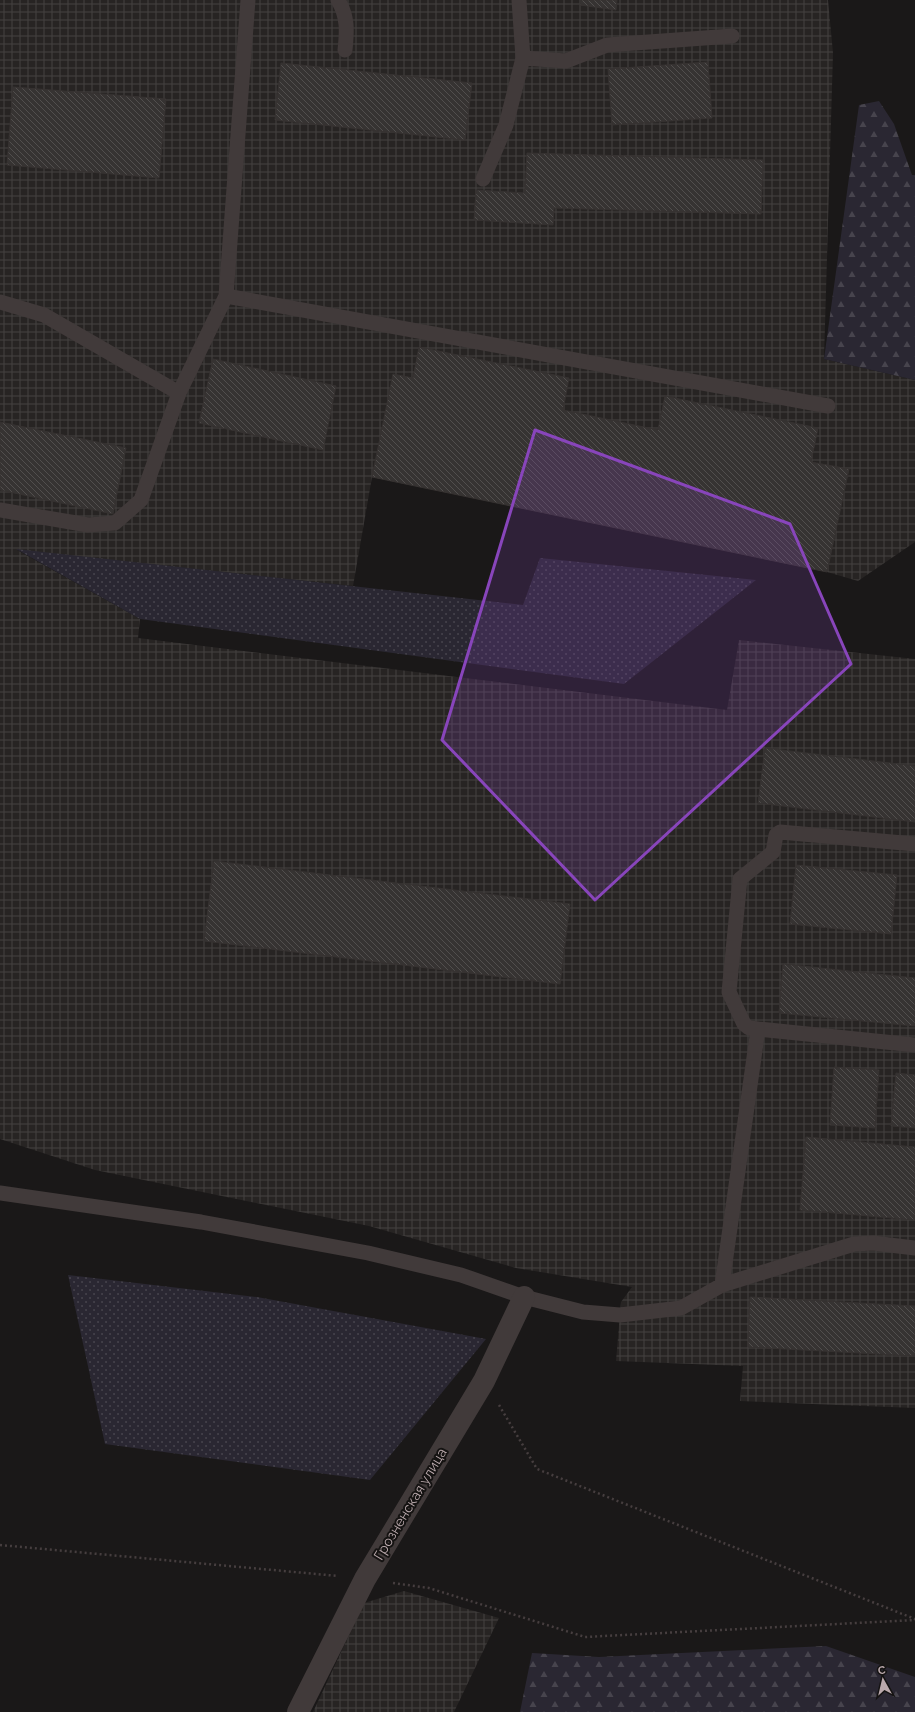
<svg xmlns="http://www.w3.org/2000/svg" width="915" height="1712" viewBox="0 0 915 1712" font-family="Raleway,sans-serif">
	<defs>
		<pattern id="industrial-grid" width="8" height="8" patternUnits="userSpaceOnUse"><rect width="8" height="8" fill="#272423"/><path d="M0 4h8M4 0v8" fill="none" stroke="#444140"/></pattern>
		<pattern id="grass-dots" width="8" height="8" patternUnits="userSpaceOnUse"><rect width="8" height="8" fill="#2a2732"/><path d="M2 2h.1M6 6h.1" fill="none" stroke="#47444d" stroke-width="1.8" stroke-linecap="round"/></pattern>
		<pattern id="forest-firs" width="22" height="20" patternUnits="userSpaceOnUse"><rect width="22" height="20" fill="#2a2732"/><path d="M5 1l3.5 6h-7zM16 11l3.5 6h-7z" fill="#47444d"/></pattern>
		<pattern id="building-back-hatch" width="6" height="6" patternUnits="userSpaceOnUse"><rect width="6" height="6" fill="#363332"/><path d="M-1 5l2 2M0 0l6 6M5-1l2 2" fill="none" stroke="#514e4d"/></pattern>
	</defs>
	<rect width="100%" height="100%" fill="#1a1818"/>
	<path fill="url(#industrial-grid)" d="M0 0H828L833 53 824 359 915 380V542L858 581 827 572 372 477 353 586 17 550 140 619 138 638 727 710 739 640 915 659V1408L740 1401 743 1366 616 1361 621 1302 632 1287 516 1268 369 1226 95 1170 0 1139Z
		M404 1591 499 1618 454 1712H313L364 1603Z"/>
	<path fill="url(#grass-dots)" d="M16 549 523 605 540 558 756 580 624 684 140 619Z
		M68 1275 257 1297 486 1339 370 1480 105 1444Z"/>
	<path fill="url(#forest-firs)" d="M879 101 894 124 912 175H915V380L824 359 859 105Z
		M826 1646 915 1677V1712H520L532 1653 599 1657Z"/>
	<path fill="url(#building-back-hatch)" stroke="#363231" d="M581 0H617L616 10 580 5Z
		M708 62 712 118 612 125 608 69Z
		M281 63 472 83 465 140 275 120Z
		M13 87 166 99 159 178 7 165Z
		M527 153 763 160 761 214 554 208 553 225 474 220 476 190 525 193Z
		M419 347 569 378 563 410 658 430 665 396 818 428 811 462 849 469 827 572 372 477 393 374 413 378Z
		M213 359 336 386 323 450 199 423Z
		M0 422 126 448 113 514 0 490Z
		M765 748 915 766V822L758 803Z
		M214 861 570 904 560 984 204 941Z
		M796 865 897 875 891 934 790 924Z
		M783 964 915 978V1026L779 1013Z
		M834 1067 879 1070 875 1128 830 1125Z
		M896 1073 915 1075V1128L891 1126Z
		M806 1137 915 1147V1220L800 1210Z
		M750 1297 915 1306V1356L748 1347Z"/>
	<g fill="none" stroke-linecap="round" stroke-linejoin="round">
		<path stroke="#463e3f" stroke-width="2.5" stroke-dasharray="2 3" stroke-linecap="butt" d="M499 1405 537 1469 915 1619
			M0 1545 338 1576
			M393 1583 429 1588 585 1637 915 1620"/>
		<path stroke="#413a3a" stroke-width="15" d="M338 0C348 17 347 31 345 50
			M519 0 523 58 566 61 607 45 732 36
			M483 179 506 125 523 58
			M226 296 828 406
			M0 302 44 315 179 393
			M0 510 88 525 115 523 141 500 179 393 226 296 248 0
			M758 1029 915 1045
			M0 1193 201 1222 368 1253 461 1275 524 1297 583 1312 620 1315 681 1308 722 1285 854 1244 873 1243 915 1248
			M722 1285 758 1029 749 1028 744 1024 729 992 740 879 773 852 776 835 780 832 915 844"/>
		<path stroke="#413a3a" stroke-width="22" d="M298 1712 365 1579 484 1381 524 1297"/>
	</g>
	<path fill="#8845bb" fill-opacity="0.2" stroke="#8845bb" stroke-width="3" stroke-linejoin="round" d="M535 430 790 524 851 664 595 900 442 740Z"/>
	<g text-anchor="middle" stroke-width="4" stroke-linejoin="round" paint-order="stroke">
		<g font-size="14" fill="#baa9ac" stroke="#151312">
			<text transform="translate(410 1504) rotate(-59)" y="5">Грозненская улица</text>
		</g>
	</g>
	<g transform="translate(883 1680) rotate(352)" stroke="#151312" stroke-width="3" paint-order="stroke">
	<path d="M0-3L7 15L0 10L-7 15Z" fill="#baa9ac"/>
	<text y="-6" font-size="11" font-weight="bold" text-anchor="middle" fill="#baa9ac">С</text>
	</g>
</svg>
